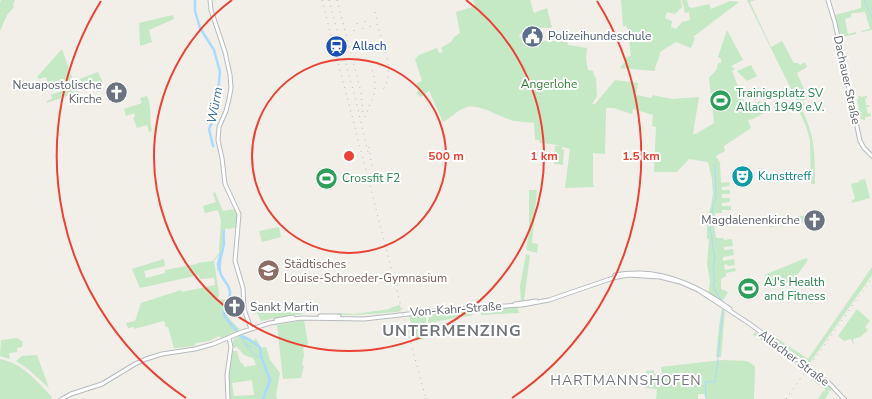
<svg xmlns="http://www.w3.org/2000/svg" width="872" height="399" viewBox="0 0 872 399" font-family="'Nunito Sans',sans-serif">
	<rect width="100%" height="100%" fill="#f1efe8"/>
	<path fill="#c5e8c5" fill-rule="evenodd" d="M1 0H15L13 4 14 7 7 15 0 31V3Z
		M473 0H530L534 13 547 8 552 28C542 27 528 28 519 35V36L526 40 530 39 545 41H567L568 45 587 48 586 59 588 70 593 71 594 75 596 78 597 96 592 104H595L615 80 638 83 636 95 652 98V95L672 99 699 97 693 134H696L714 123 709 78 717 69 718 63H721V59L718 57 727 30 743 60 731 66 735 69 732 71 746 107 760 101 767 111 753 119 748 120 751 128 724 146 725 151 716 156 720 163 721 183 729 182 730 186 722 187V190H730V194H722V198H730V202L722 203V206H731V210H722V213H715L714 225 716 238H723L724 240 732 239 733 246 724 247V250L733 249 734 255 723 257V261L734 259 735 265 728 266 727 264 724 265 725 270 735 268 736 271 726 273V276L721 279V289L728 292 724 299 721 300 709 292 710 281 707 264 709 239H707V220L711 206 713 193 712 179 708 162 689 159 677 172H654L656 127 652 126 653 115 633 109 632 114 614 108H606L605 154 593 153V184L594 187 565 188 570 149 562 147V149L564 150 563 165 554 164 555 146H561L551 144 540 143 539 140H535L534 123C528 122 521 122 515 121 500 118 481 104 467 107 457 110 451 118 443 122L429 91 421 97 416 93 419 91 416 84 422 81 415 59 419 55 437 48 439 53 443 52 441 48 451 42 454 37 460 33 456 12 472 7V6H470L475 5Z
		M621 0H681L682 7 675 14 667 12 665 18 672 21 671 27 676 29 682 22 690 20 689 12 685 13 682 0H687L689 7 692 8 709 4 711 9 730 1 739 2 693 37 695 38 691 48 676 42 660 52C660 59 655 64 655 71L620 68 622 65 626 62V57L631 56 627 26H623Z
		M747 0H755L750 2 771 47 782 41 794 63H798L800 65 805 62 807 67 797 73 808 98 798 103Z
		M861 0H872V30L862 32 861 31 870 29 865 12C860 13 856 12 851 14V17L845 19 848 34 856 32V34L841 37 840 36 835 15 861 8Z
		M173 15 174 19 149 30 152 42 140 46 139 23Z
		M62 49 73 80 80 79 98 72 103 83 47 103V101L52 99 51 95 81 83 80 79 70 83 69 80 49 88 46 77 39 79 37 77Z
		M751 65 757 76 747 81 737 71Z
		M147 96C152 106 149 119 152 131L149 132 147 125 137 128 133 118 135 117 134 113 126 116 124 109 142 103 140 98Z
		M858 96H860L861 97 867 96V98L865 99 866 105H869V107H866L868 114 870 113 871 116 865 117V120L861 119 857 99H859Z
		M803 102 805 104 801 107C815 137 815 151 815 184H811L810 140 806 126 797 107 799 105V104Z
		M865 179 870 198 852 203V200L855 199 851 184 859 182 860 180Z
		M529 190H537L532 243 538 244 537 253 526 250 529 232Z
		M215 192 223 211 235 209 238 216 236 228 225 229 223 254H220L214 261 219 293 218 300 228 299 224 309 237 305 242 304V310L227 316 240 330 222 338 219 336 209 341 196 343 194 346 176 348H174L168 327H166L164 321 134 329V327L128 328 126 323 135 321 141 303 181 290 182 292 215 285 214 278 200 279 199 275 140 288 132 269 164 259 165 266 144 271 146 278 165 273V270L197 264V263L213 261 219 253V248L221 221 218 210 205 213 203 206 216 202 213 193Z
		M810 215 811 222 770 227 769 220Z
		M279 227 281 237 262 242 259 231Z
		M526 254 530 255 524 301H521L520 286Z
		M806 258 808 260 790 285 785 281 782 285 783 289 764 275Z
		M872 267V275L809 364 766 333 767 332 772 335 808 359Z
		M271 304 273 310C283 314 291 312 302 310L303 314 275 318 261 321 256 311Z
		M400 305 401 311 396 312 356 315H338V313L354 314 390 309V308Z
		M518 307 519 313 481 315 480 309Z
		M472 309 473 315 428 323 429 313Z
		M722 309 725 311 721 357H716L719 326Z
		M857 309 870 321 865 327 868 330 860 337 853 339 854 343 853 344 851 339 844 341 838 336Z
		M409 316 426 317V338L416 341Z
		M304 320 308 344 303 348 304 355 302 365 304 366 301 378 283 379 277 325Z
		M755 332 805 369 804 370C786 358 770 345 753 335Z
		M242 334 254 341 256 338 261 348 266 347 270 360 280 373 276 395 277 399H229C228 387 225 370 232 360L233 341 234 339ZM237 347 244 355 253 358 256 365 244 367 243 364 240 362 237 351H233V348ZM252 380 254 395 234 396 232 383Z
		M17 338 23 342 22 347 17 348V352L9 353 10 359 0 356 1 340Z
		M37 355 49 388 28 369 16 361 22 356Z
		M0 359C22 363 37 381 52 397L51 399H0Z
		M722 360 747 361 755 366 754 399H706L704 394H698V399H656L657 389 645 388V376L647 375 646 371 654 370V374L660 373 663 379 661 367Z
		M810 373 815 375 831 388V391H827L829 393 825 399H818L823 391 825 392V389L812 380 809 375Z"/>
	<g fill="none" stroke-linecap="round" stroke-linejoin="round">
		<path stroke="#aadaff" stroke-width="1" d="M864 0 872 17
			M715 164 716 198 713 205 710 232 712 234 711 237H712V245L715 257 713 268 714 269V275L713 278 715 280 713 285 716 292 722 300
			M720 335 723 310
			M241 336C245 344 252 357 262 358
			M246 344 252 348
			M718 358 720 338
			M706 399 705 382H715L718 359"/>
		<path stroke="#aadaff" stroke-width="2.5" d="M195 0V11L200 28 214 50 220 72 219 83 215 97 214 118 209 129 213 146
			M224 231C223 235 224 239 224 243 223 252 218 262 220 271 221 280 231 284 230 294 229 303 221 308 225 317L241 336 250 340
			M219 270 218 264 221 253
			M251 341 260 347 261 356 270 380 263 399"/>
		<defs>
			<path id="secondary" d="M210 0 211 10 225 52 230 75 231 88 229 99 226 111 219 127 218 140 222 158 225 184 239 214 235 261 243 288 244 309 251 329
				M828 0 835 23 860 141 864 148 872 156
				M615 275C623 273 631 273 640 273 674 274 703 289 730 309
				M515 304 536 301
				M320 316H339
				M276 320 293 317
				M813 371 829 383 844 399
				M62 399 71 394 102 384 135 364 146 359 162 354 195 349 213 344 242 332 270 323 301 318 364 319 453 309 522 305 549 300 613 278 628 275 660 277 680 282 698 290 750 324 806 366
				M228 399 227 375 231 347 229 338"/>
		</defs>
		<use href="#secondary" stroke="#b6babf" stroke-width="5"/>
		<use href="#secondary" stroke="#fff" stroke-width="3"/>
		<path stroke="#b6b7b8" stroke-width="1" stroke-dasharray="1 5" stroke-linecap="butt" d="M322 0 402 310 426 399
			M329 0 357 105 368 152
			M337 0 361 92 363 115
			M375 12 377 19
			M365 21V22
			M357 23V24
			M377 24C383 45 397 73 381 92
			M370 26V27
			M363 28V29
			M354 30V31
			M365 117 375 91V81L371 65
			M369 147 372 167
			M786 399 872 278"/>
		<defs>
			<path id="secondary-bridge" d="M806 366 813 371"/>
		</defs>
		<use href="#secondary-bridge" stroke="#b6babf" stroke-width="5" stroke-linecap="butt"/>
		<use href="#secondary-bridge" stroke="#fff" stroke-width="3"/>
	</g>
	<g fill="none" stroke="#ea4335" stroke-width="2">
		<circle cx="349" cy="156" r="97"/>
		<path d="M466 0A195 195 0 1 1 232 0"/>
		<path d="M186 398A292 292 0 0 1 101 1M597 1A292 292 0 0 1 512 398"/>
	</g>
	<defs>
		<symbol id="civic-disc" viewBox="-11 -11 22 22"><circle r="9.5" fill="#5c6f8a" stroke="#fff"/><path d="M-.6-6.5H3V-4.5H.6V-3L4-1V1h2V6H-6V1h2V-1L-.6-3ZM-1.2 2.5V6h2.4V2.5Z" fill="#fff"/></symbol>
		<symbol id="station-disc" viewBox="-11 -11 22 22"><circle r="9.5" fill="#1a4fb4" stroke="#fff"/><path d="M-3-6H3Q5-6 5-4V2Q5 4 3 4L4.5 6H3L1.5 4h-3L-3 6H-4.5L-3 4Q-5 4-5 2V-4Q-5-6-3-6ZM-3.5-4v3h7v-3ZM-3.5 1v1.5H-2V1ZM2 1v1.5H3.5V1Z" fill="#fff"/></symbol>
		<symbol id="church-disc" viewBox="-11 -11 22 22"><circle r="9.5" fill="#6b7280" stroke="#fff"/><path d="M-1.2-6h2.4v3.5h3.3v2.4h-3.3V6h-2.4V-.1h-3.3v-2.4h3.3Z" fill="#fff"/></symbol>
		<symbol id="stadium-disc" viewBox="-11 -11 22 22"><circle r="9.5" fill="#2e9e5b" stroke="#fff"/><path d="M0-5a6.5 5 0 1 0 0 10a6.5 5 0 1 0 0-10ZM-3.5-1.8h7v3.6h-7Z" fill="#fff"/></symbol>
		<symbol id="theatre-disc" viewBox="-11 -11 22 22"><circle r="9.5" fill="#0f9aa8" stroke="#fff"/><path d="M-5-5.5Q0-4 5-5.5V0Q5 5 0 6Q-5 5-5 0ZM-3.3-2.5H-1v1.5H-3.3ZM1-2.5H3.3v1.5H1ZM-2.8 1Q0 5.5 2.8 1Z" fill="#fff"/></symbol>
		<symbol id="school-disc" viewBox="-11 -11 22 22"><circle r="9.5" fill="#8d6e63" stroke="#fff"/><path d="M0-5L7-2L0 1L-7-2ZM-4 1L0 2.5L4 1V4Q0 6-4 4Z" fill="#fff"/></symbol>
	</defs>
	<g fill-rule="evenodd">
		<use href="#civic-disc" x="520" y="24" width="25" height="25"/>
		<use href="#station-disc" x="324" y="34" width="25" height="25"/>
		<use href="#church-disc" x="104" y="80" width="25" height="25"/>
		<use href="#stadium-disc" x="708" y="88" width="25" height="25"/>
		<use href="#theatre-disc" x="730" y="164" width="25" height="25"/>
		<use href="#stadium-disc" x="314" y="166" width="25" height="25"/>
		<use href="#church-disc" x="802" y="208" width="25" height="25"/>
		<use href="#school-disc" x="256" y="258" width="25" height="25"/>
		<use href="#stadium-disc" x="736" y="276" width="25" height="25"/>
		<use href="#church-disc" x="222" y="294" width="25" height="25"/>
	</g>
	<g text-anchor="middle" stroke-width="4" stroke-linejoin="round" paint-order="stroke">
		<g font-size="12" fill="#4e5e75" stroke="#fff" text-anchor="start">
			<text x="548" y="40">Polizeihundeschule</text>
		</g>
		<g font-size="12" fill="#164399" stroke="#fff" text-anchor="start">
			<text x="352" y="50">Allach</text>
		</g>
		<g font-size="12" fill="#5f6368" stroke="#fff">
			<text transform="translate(847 80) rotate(78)" y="4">Dachauer Straße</text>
			<text transform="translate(456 309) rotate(-4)" y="4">Von-Kahr-Straße</text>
			<text transform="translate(794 358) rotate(37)" y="4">Allacher Straße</text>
		</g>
		<g font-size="12" fill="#348238" stroke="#fff">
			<text x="549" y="88">Angerlohe</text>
		</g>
		<g font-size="12" fill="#5b616d" stroke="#fff" text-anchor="end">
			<text x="102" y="89">Neuapostolische<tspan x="102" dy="14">Kirche</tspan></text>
			<text x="800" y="224">Magdalenenkirche</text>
			<text x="250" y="311" text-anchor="start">Sankt Martin</text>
		</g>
		<g font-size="12" fill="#27864d" stroke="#fff" text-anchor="start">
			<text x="736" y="97">Trainigsplatz SV<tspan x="736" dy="14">Allach 1949 e.V.</tspan></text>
			<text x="342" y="182">Crossfit F2</text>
			<text x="764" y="286">AJ's Health<tspan x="764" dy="14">and Fitness</tspan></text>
		</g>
		<g font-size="12" fill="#0d838f" stroke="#fff" text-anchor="start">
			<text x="758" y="180">Kunsttreff</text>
		</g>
		<g font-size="12" fill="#785e54" stroke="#fff" text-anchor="start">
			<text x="284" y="268">Städtisches<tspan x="284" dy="14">Louise-Schroeder-Gymnasium</tspan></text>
		</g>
		<g font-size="13" font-style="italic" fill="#4174aa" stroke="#fff">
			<text transform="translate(214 105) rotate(-79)" y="5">Würm</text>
		</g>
		<g font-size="14" letter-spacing="1" fill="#70757a" stroke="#fff">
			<text x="626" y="385">HARTMANNSHOFEN</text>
		</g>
		<g font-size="16" font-weight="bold" letter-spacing="1" fill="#70757a" stroke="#fff">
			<text x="452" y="336">UNTERMENZING</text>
		</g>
	</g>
	<circle cx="349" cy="156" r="6" fill="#ea4335" stroke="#fff" stroke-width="2"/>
	<g font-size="12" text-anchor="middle" font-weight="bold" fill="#ea4335" stroke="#fff" stroke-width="4" stroke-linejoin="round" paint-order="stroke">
		<text x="446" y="160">500 m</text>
		<text x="544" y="160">1 km</text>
		<text x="641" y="160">1.5 km</text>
	</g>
</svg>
